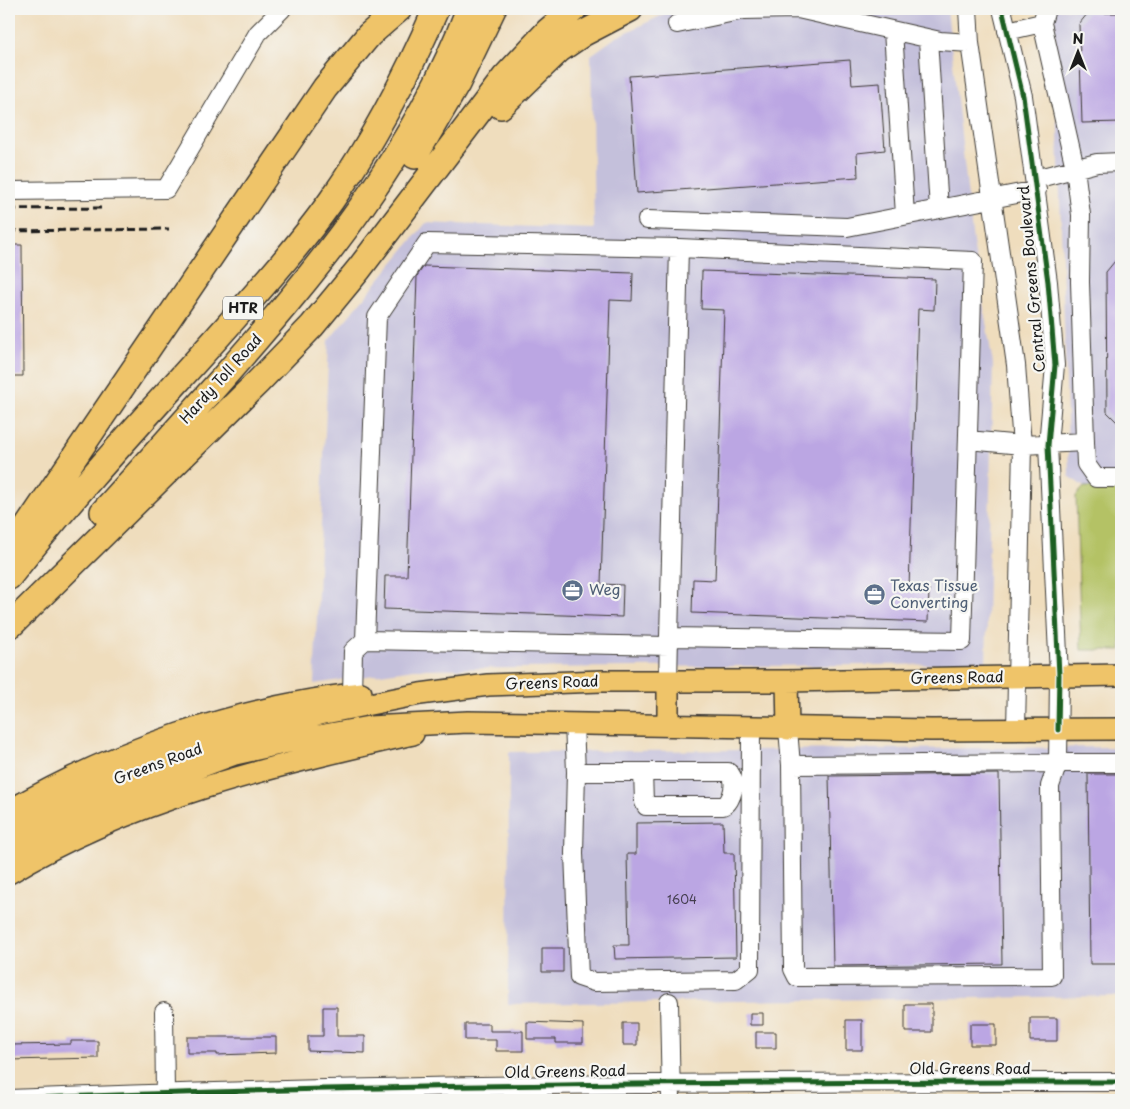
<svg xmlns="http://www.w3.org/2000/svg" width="1130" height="1109" viewBox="0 0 1130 1109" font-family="'Playpen Sans',sans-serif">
	<rect width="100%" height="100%" fill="#f6f6f2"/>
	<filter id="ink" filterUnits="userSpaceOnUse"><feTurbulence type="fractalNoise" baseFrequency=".02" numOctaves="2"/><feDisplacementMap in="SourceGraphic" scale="10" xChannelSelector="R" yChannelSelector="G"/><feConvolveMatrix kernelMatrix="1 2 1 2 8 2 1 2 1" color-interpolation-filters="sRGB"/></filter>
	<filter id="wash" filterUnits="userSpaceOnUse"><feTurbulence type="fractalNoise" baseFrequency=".0096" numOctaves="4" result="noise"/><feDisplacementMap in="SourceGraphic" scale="20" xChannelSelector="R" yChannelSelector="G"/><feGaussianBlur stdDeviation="1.12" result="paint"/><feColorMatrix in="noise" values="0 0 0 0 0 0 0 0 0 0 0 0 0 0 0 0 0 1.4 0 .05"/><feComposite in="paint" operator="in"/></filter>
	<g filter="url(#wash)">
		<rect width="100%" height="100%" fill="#efddbd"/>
		<path fill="#c4c0db" d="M675 9H947L973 242 993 364 986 664 414 669 314 684 329 340 426 223 594 229 591 55 615 38Z
			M1054 9H1121V487H1084L1069 476Z
			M1121 747V996L508 1004 509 752Z"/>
		<path fill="#b4c265" stroke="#686f40" d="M1084 487H1121V650H1081L1076 496Z"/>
		<g id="blocks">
			<path fill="#bba6e3" d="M1088 13H1121V122L1082 123 1079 24Z
				M850 60 852 85 880 83 885 150 857 153 858 177 637 193 629 76Z
				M9 245H22L23 376H9Z
				M1115 261H1121V426L1107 412 1106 272Z
				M424 266 633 273 632 301 610 300 601 584 623 585 622 617 384 609 385 576H407L417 276Z
				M702 271 935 279 934 310 918 309 909 588 929 589 928 622 692 613 693 579 715 580 724 310 701 309Z
				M999 774 1002 964 833 966 829 776Z
				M1088 774H1121V964H1090Z
				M723 822 724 853H734L736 957 615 959 614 945H629L627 854H636V823Z
				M542 948H563V972H542Z
				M905 1004H932V1032H905Z
				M323 1007H337V1036H365V1053L308 1051V1036H323Z
				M750 1013H763V1025H750Z
				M1030 1018H1057V1041H1030Z
				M846 1020H862V1050H846Z
				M527 1022 583 1024V1043H556V1039H527Z
				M623 1023H637V1045H623Z
				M465 1024H490V1031H523V1051H496V1040H465Z
				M970 1024H996V1045H970Z
				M756 1032H776V1048H756Z
				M187 1037H276V1053L217 1055V1053H187Z
				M71 1041H98V1058L9 1060V1045L71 1044Z"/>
		</g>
	</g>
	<g filter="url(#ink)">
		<use href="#blocks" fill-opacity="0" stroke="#3c3934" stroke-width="1"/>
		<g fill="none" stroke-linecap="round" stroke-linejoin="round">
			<defs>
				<path id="minor" d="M968 9 970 43 1016 365 1022 445 1016 729
					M1002 9 1023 96 1048 282 1055 365 1048 445 1059 675 1058 763H1121
					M677 24 744 10 798 9 940 41 970 43
					M893 31 905 215
					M1007 31 1042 23 1046 9
					M928 39 939 209
					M1035 179 1097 163 1121 162
					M9 191 166 189 258 33 282 9
					M647 220 847 227 1037 190
					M968 440 1022 445 1085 442 1080 282 1081 215 1075 168 1042 23
					M1085 442 1086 464 1096 478H1121
					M669 637 962 641 973 261 679 248
					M668 681 669 637 679 248 427 243 377 317 365 640 669 646
					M352 694 353 651 365 640
					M574 723 576 772 574 853 579 977 594 982 736 980 750 969 751 728
					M788 729 791 765 1058 763 1050 786 1052 976 797 977 793 969 791 765
					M576 772C627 772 678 772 728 772 738 778 733 802 723 806H646L644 802 643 772
					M669 1002 671 1100
					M164 1012 165 1093
					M9 1099C379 1084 750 1082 1121 1082"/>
				<path id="major" d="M787 681 788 729
					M668 725V681
					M9 811C116 749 238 707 361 693
					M9 831 109 781 182 754 242 735 320 714 420 694 488 685 602 681H787L1121 675
					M9 851 116 798 235 754 297 740 369 727 468 722 931 730 1121 729
					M9 873C132 798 274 766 413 734"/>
				<path id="highway" d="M501 106 559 50 584 33 630 9
					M415 156 457 84 493 9
					M103 512C143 468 182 424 221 380 322 265 414 154 469 9
					M14 546 325 88 369 35 399 9
					M9 577C73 495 145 418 215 340 255 295 296 250 331 201 373 141 407 76 436 9
					M12 624 258 382 312 326 359 269 505 77 548 31 574 9"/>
			</defs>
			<use href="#minor" stroke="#3c3934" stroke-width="20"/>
			<use href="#major" stroke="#3c3934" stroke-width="24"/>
			<use href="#highway" stroke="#3c3934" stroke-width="28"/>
			<use href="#minor" stroke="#fff" stroke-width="18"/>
			<use href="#major" stroke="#efc469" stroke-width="21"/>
			<use href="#highway" stroke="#efc469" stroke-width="25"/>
			<path stroke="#1c1c1c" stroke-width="3" stroke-dasharray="8 4" stroke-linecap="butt" d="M9 209 101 208
				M9 231 169 229"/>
			<defs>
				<path id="cycleway" d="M1002 9 1023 96 1048 282 1055 365 1048 445 1059 675 1058 730
					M9 1099C379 1084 750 1082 1121 1082"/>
			</defs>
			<use href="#cycleway" stroke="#f6f6f2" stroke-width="8"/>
			<use href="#cycleway" stroke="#1b5e20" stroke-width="5"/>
		</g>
	</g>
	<defs>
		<symbol id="office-disc" viewBox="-11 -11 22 22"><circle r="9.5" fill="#5c6f8a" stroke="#f6f6f2"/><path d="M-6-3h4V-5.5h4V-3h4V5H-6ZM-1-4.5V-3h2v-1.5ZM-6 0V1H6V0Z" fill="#fff"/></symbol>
	</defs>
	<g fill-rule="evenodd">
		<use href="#office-disc" x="560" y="578" width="25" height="25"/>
		<use href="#office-disc" x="862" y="582" width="25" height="25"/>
	</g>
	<g text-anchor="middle" stroke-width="4.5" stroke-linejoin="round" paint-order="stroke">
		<g font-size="12" fill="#443e4e">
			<text x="682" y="904">1604</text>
		</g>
		<rect fill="#f6f6f2" stroke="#5d5d5c" stroke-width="1" x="223" y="296.5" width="40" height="23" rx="4"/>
		<g font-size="14" font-weight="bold" fill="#1c1c1c">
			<text x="243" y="313">HTR</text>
		</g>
		<g font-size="15" fill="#1c1c1c" stroke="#f6f6f2">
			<text transform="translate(1032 279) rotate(-95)" y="5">Central Greens Boulevard</text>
			<text transform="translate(221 379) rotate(-48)" y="5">Hardy Toll Road</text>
			<text transform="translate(957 678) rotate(-1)" y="5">Greens Road</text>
			<text transform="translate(552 683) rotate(-2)" y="5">Greens Road</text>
			<text transform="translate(158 764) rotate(-20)" y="5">Greens Road</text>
			<text x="970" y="1074">Old Greens Road</text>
			<text transform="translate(565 1072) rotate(-1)" y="5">Old Greens Road</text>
		</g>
		<g font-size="15" fill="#4e5e75" stroke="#f6f6f2" text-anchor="start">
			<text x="890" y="591">Texas Tissue<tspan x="890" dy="17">Converting</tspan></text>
			<text x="589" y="595">Weg</text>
		</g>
	</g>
	<rect width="1130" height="1109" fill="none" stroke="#f6f6f2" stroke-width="30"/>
	<g transform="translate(1078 52)" stroke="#f6f6f2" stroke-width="4" paint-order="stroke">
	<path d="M0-4L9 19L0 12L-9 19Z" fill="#1c1c1c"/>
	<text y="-8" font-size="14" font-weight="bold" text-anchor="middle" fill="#1c1c1c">N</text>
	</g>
</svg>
